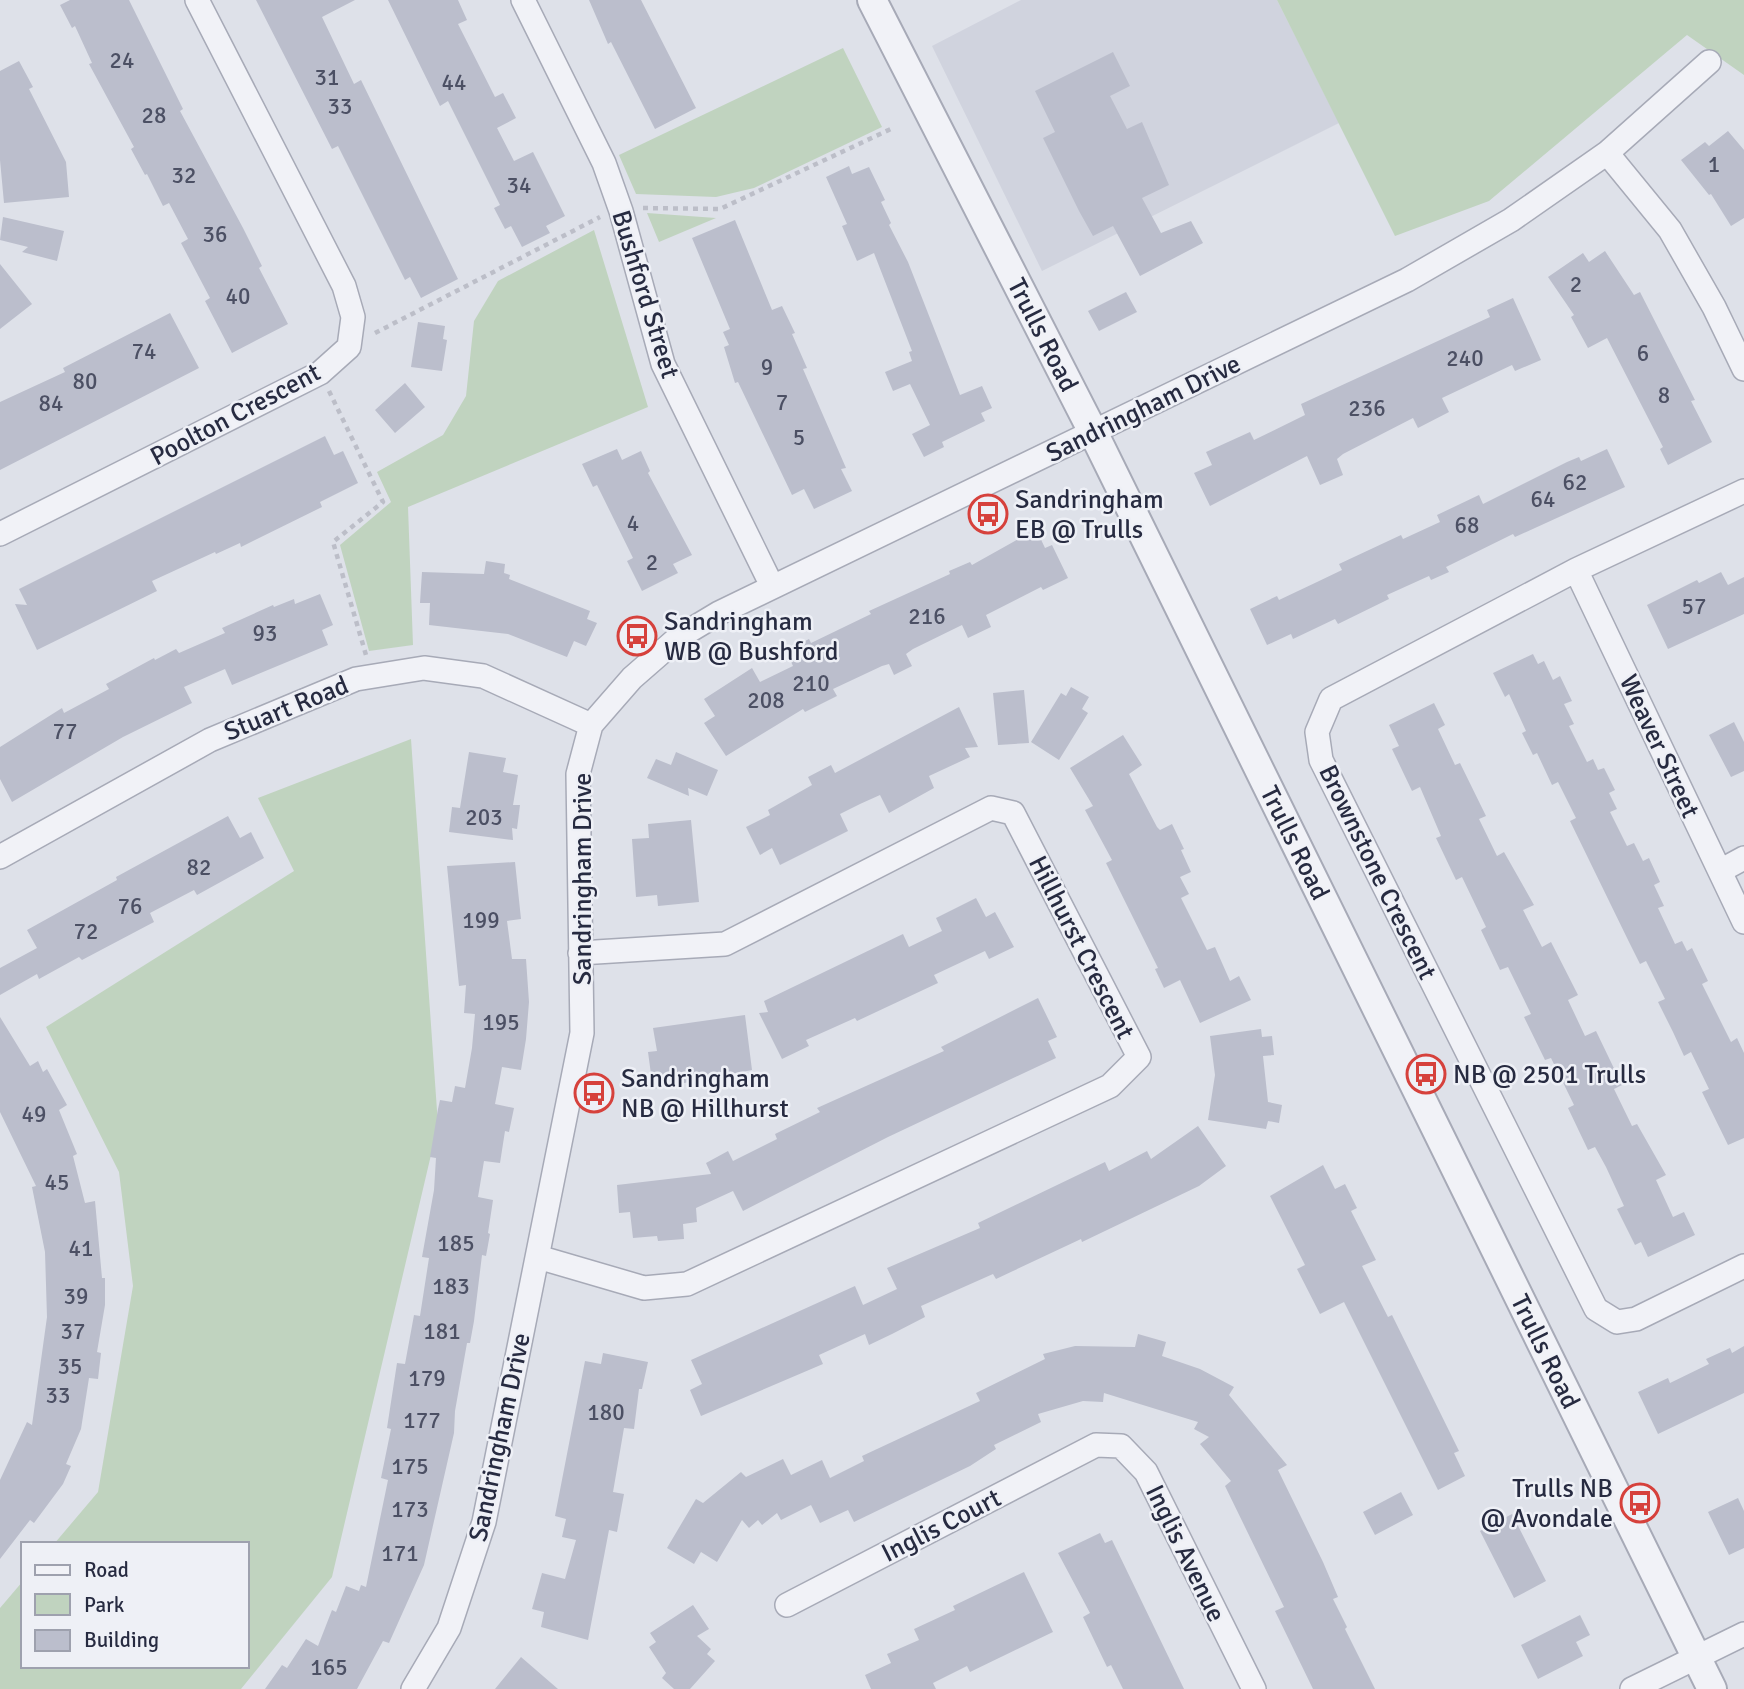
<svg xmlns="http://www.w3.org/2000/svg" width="1744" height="1689" viewBox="0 0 1744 1689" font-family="Signika,sans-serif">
	<rect width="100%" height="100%" fill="#dee1e9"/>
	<path fill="#d0d3de" d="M1021 0H1277L1339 123 1042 271 932 46Z"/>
	<path fill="#c0d3bf" d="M1277 0H1744V75L1687 35 1489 201 1395 236Z
		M843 48 882 127 754 188 716 197 636 194 619 155Z
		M647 213 716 218 659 242Z
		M594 230 648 407 408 507 413 645 369 651 340 545 391 502 377 472 443 435 466 396 474 321 498 281Z
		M411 739 438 1125 332 1577 241 1689H0V1608L23 1581V1666H247V1544H54L98 1492 133 1286 119 1172 46 1027 294 871 258 798Z"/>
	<path fill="#bbbecc" d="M70 0H129L183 109 180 111 243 228 262 266 259 268 288 324 232 353 205 301 210 298 181 243 188 239 169 203 163 206 147 174 145 175 131 149 134 147 89 64 92 63 75 26 72 28 60 5Z
		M256 0H355L322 17 354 84 361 80 458 279 421 298 410 277 405 280 338 146 332 149Z
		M388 0H458L467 20 458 24 495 97 503 93 516 118 497 128 514 161 533 152 565 216 546 226 550 233 522 247 511 226 505 229 494 208 500 205 448 101 440 106Z
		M589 0H641L696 108 655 129 611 42 608 44Z
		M1113 52 1130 86 1110 96 1127 129 1142 122 1169 185 1142 198 1161 233 1191 221 1203 243 1140 276 1113 226 1093 236 1079 211 1043 138 1055 132 1035 91Z
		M19 61 33 87 29 89 66 162 69 197 4 203 0 160V71Z
		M1728 131 1744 150V218L1731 226 1711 194 1709 195 1681 160 1705 142 1709 146Z
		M849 166 852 174 869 167 885 200 881 202 891 223 889 225 908 262 960 395 982 386 992 408 981 413 985 421 942 442 944 447 924 457 912 434 930 425 910 384 893 391 885 372 912 361 909 352 912 351 874 253 857 261 842 226 847 224 826 177Z
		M3 217 64 231 57 261 22 252 28 247 0 240Z
		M735 220 772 310 782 306 795 333 792 334 807 368 803 369 846 468 841 469 852 491 814 509 804 489 792 495 738 382 735 383 724 347 729 345 723 332 730 329 692 238Z
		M1605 251 1634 295 1640 292 1695 400 1691 401 1712 442 1668 465 1660 449 1663 447 1607 338 1588 348 1571 317 1574 315 1548 277 1583 253 1589 262Z
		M0 264 32 304 0 329Z
		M1126 292 1137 312 1099 331 1088 311Z
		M1513 298 1541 360 1515 371 1512 365 1442 398 1449 412 1418 428 1413 418 1343 454 1337 459 1343 475 1320 485 1307 456 1210 506 1194 473 1212 465 1206 452 1250 432 1254 440 1305 415 1301 404 1490 317 1487 310Z
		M170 313 199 368 0 470V402L65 372 63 368Z
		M418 322 445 326 443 339 447 340 442 371 411 367Z
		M405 383 425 407 395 433 375 410Z
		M325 436 334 455 343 451 358 483 320 502 322 507 241 547 240 543 216 554 215 552 152 581 157 591 37 650 15 604 27 605 19 589Z
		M617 449 622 460 641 451 650 471 648 473 692 555 673 564 678 573 642 591 627 561 633 558 597 485 593 487 582 464Z
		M1607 449 1625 487 1515 537 1513 534 1446 567 1449 572 1431 580 1429 576 1387 595 1389 599 1338 624 1335 619 1293 639 1291 634 1267 645 1250 609 1277 596 1279 600 1317 582 1342 570 1339 564 1401 535 1403 539 1440 522 1437 515 1479 495 1483 504 1567 462 1579 457 1581 461Z
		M1036 529 1045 548 1052 545 1068 578 1043 590 1041 587 986 615 991 627 968 638 962 625 913 649 906 654 912 666 894 675 889 664 882 666 833 689 837 696 805 712 803 709 726 756 704 723 715 716 704 699 752 668 760 682 793 666 786 651 809 639 811 643 871 614 869 611 950 574 949 571 970 562 972 565Z
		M486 561 505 564 504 573 510 575 509 579 590 611 587 619 597 623 586 646 574 641 567 657 508 634 429 625 430 603H420L422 572 484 574Z
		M1721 572 1728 585 1744 577V614L1668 649 1647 605 1697 580 1699 583Z
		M320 594 333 625 322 630 328 645 232 685 225 669 184 687 192 703 123 737 12 802 0 779V747L62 708 64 713 109 689 106 684 154 658 155 660 176 649 179 653 225 633 222 628 273 605 274 607 294 599 295 604Z
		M1533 654 1538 664 1544 661 1553 680 1560 676 1572 701 1564 704 1574 724 1569 726 1587 762 1593 759 1598 770 1604 768 1615 790 1609 793 1617 809 1610 812 1627 846 1634 843 1643 861 1649 858 1660 882 1654 885 1664 906 1658 908 1675 944 1682 941 1687 951 1692 948 1708 981 1702 984 1731 1042 1737 1038 1744 1053V1138L1728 1145 1702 1092 1709 1089 1691 1052 1684 1056 1673 1032 1658 1002 1665 999 1646 961 1640 964 1629 942 1570 821 1576 818 1558 782 1552 785 1537 753 1533 755 1522 733 1526 731 1509 694 1505 697 1493 673Z
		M1071 687 1089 697 1082 709 1088 713 1059 760 1031 742 1061 693 1066 696Z
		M1024 690 1029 743 998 745 993 693Z
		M1434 703 1445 725 1438 729 1455 765 1460 763 1486 816 1479 819 1497 856 1504 852 1534 905 1523 910 1542 947 1551 942 1578 995 1568 1000 1585 1036 1596 1031 1622 1085 1614 1089 1632 1126 1637 1124 1666 1175 1656 1180 1673 1217 1684 1212 1695 1235 1648 1257 1641 1242 1635 1245 1617 1209 1624 1206 1606 1167 1595 1147 1588 1150 1568 1108 1574 1105 1551 1058 1545 1060 1524 1017 1531 1014 1508 967 1500 970 1481 930 1486 927 1462 877 1456 880 1436 838 1441 836 1420 787 1412 791 1392 749 1399 746 1389 725Z
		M959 707 978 747 965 748 970 757 929 776 934 788 889 813 880 795 860 804 840 814 848 831 780 865 772 848 760 855 746 827 770 815 768 810 812 785 808 777 831 765 835 773Z
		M1734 722 1744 742V771L1731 777 1709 735Z
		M1123 735 1142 765 1129 774 1157 827 1160 830 1172 824 1184 849 1181 850 1191 872 1180 877 1189 894 1181 898 1207 950 1215 947 1230 981 1239 976 1251 1000 1200 1023 1180 980 1164 988 1155 969 1158 968 1106 863 1112 860 1085 810 1093 806 1070 768Z
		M469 752 506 758 503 772 518 775 513 805H520L517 829 512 828 513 840 449 832 452 807 460 808Z
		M676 752 718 770 707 796 688 788 689 796 647 778 656 759 671 765Z
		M228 816 240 838 251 832 264 858 197 895 194 890 150 913 154 922 82 960 79 957 39 979 37 974 0 995V968L37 948 27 930 117 880 116 877Z
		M691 820 699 902 658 906 657 895 636 897 632 839 649 838 648 824Z
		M515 862 521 919 507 921 512 959H526L529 1002 526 1039 521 1070 502 1067 495 1104 514 1108 509 1132 505 1131 500 1163 484 1161 478 1197 493 1200 488 1233 490 1234 486 1256 482 1255 474 1321 470 1343H467L455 1411 454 1433 424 1565 389 1643 383 1641 357 1689H265L282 1665 287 1668 306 1639 318 1646 332 1610 336 1612 346 1586 359 1591 361 1585 366 1587 388 1480 381 1478 391 1429 387 1428 397 1363 405 1364 414 1315 420 1316 429 1258 422 1257 434 1190 436 1158 430 1157 438 1109 440 1100 452 1102 455 1086 465 1088 472 1048 475 1014 464 1013 466 985 459 986 447 866Z
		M976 898 986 917 995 912 1014 947 989 959 985 951 934 975 938 983 857 1021 855 1018 806 1040 809 1046 782 1059 759 1013 768 1012 764 1001 903 934 909 947 942 931 936 918Z
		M1038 998 1057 1037 1048 1041 1056 1058 888 1137 743 1211 733 1191 696 1208 697 1222 683 1224 684 1239 658 1241 657 1236 633 1238 630 1212 619 1213 617 1185 711 1174 706 1163 728 1151 733 1161 777 1139 775 1134 820 1112 817 1108 944 1051 941 1047Z
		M745 1015 752 1070 653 1089 648 1052 657 1051 653 1028Z
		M0 1017 30 1066 38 1061 43 1072 47 1069 67 1105 59 1110 77 1154 73 1156 85 1203 95 1201 102 1278H105V1305L97 1352 101 1353 98 1379 89 1378 81 1429 66 1464 71 1466 63 1484 34 1523 30 1520 0 1559V1480L27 1422 32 1425 47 1317 45 1252 32 1187 36 1186 0 1112Z
		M1261 1029 1262 1037 1272 1036 1274 1055 1263 1056 1268 1102 1282 1105 1279 1123 1268 1121 1266 1129 1208 1120 1215 1075 1210 1036Z
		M1198 1126 1226 1166 1199 1186 1082 1242 1081 1239 996 1279 993 1274 921 1306 925 1317 892 1334 869 1345 865 1334 819 1355 823 1364 701 1416 690 1390 702 1384 691 1360 855 1286 863 1305 897 1289 887 1268 980 1228 978 1223 1105 1162 1109 1171 1147 1151 1151 1159Z
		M1323 1165 1335 1189 1345 1184 1357 1208 1351 1211 1376 1260 1362 1266 1388 1317 1392 1315 1459 1451 1454 1453 1465 1476 1438 1490 1344 1302 1320 1314 1297 1269 1305 1265 1270 1196Z
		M1138 1334 1166 1342 1162 1356 1200 1369 1234 1387 1229 1395 1287 1465 1278 1470 1323 1562 1338 1597 1333 1599 1347 1627 1345 1629 1375 1689H1313L1275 1611 1284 1607 1225 1486 1231 1481 1200 1444 1209 1437 1194 1429 1198 1422 1104 1393 1103 1402 1083 1401 1038 1414 1041 1422 994 1445 996 1449 970 1466 854 1522 848 1510 820 1523 811 1505 781 1520 777 1513 762 1525 758 1520 749 1528 742 1520 717 1562 701 1552 694 1564 667 1548 696 1499 703 1503 741 1472 746 1477 783 1459 791 1475 822 1460 830 1478 864 1461 862 1456 980 1401 976 1393 1045 1359 1043 1354 1075 1346 1135 1347Z
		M1744 1346V1393L1658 1434 1638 1392 1668 1378 1670 1383 1709 1364 1706 1359 1730 1348 1732 1353Z
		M603 1353 648 1362 642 1389H639L634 1429 624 1428 613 1492 624 1494 617 1532 609 1530 588 1640 541 1627 544 1612 532 1609 542 1573 565 1579 576 1540 562 1537 566 1519 555 1516 585 1361 601 1364Z
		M1401 1492 1413 1515 1375 1535 1363 1512Z
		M1738 1498 1744 1511V1548L1729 1555 1708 1512Z
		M1512 1514 1546 1581 1514 1598 1480 1531Z
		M1100 1533 1105 1543 1112 1540 1184 1689H1123L1111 1665 1107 1667 1083 1617 1090 1613 1058 1553Z
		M1024 1572 1053 1632 970 1672 967 1666 933 1683 936 1689H871L865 1675 891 1663 887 1654 919 1640 914 1629 955 1610 953 1606Z
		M693 1605 709 1629 697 1636 711 1649 707 1654 715 1661 690 1689H674L662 1678 666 1673 649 1647 656 1642 650 1633Z
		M1580 1615 1590 1635 1576 1642 1583 1656 1538 1679 1521 1645Z
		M521 1657 558 1689H495Z"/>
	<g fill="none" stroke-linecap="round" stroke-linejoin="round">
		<defs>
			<path id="minor" d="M523 0 604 163 621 211 663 364 772 586
				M1607 153 1670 230 1714 307 1744 369
				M1744 491 1576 570 1331 699 1317 732 1321 760 1596 1309 1617 1322 1636 1319 1744 1266
				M0 534 320 373 349 347 353 317 344 286 197 0
				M1576 570 1744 922
				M0 857 210 740 356 679 424 668 483 676 591 725
				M1720 871 1744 858
				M538 1257 644 1288 687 1284 1110 1086 1139 1057 1013 813 991 808 725 944 580 953
				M787 1605 1096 1445 1121 1446 1146 1472 1254 1689
				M413 1689 449 1628 484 1522 582 1033 578 774 591 725 632 678 679 637 719 613 1407 280 1511 220 1607 153 1709 62
				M1632 1689 1744 1634"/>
			<g id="tertiary">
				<path id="s1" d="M872 0 1093 432 1712 1689"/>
			</g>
		</defs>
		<use href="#minor" stroke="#a7aab7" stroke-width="26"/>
		<use href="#tertiary" stroke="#a7aab7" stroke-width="32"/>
		<path stroke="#bcbec8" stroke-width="4.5" stroke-dasharray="5 5" stroke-linecap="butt" d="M643 208 720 209 893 128
			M375 333 600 217
			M329 391 383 502 333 542 366 655"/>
		<use href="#minor" stroke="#f1f2f7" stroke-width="23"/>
		<use href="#tertiary" stroke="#f1f2f7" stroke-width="28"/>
	</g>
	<defs>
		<symbol id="bus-ring" viewBox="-11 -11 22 22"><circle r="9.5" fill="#eef0f6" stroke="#d6413c" stroke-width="1.5"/><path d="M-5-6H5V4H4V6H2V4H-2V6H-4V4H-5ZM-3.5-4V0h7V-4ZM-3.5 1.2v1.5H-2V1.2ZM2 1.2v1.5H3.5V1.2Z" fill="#d6413c"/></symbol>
	</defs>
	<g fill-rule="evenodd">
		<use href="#bus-ring" x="966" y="492" width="44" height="44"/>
		<use href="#bus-ring" x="615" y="614" width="44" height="44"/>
		<use href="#bus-ring" x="1404" y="1052" width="44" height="44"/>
		<use href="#bus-ring" x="572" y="1071" width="44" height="44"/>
		<use href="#bus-ring" x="1618" y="1481" width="44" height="44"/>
	</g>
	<g text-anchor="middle" stroke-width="5" stroke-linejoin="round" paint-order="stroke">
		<g font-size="23" fill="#4c5064">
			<text x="122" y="68">24</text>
			<text x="327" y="85">31</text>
			<text x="454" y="90">44</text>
			<text x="340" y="114">33</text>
			<text x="154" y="123">28</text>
			<text x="1714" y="172">1</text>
			<text x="184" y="183">32</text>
			<text x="519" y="193">34</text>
			<text x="215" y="242">36</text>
			<text x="1576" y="292">2</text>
			<text x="238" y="304">40</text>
			<text x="144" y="359">74</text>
			<text x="1643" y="361">6</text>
			<text x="1465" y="366">240</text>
			<text x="767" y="375">9</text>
			<text x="85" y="389">80</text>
			<text x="1664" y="403">8</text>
			<text x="782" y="410">7</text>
			<text x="51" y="411">84</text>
			<text x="1367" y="416">236</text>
			<text x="799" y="445">5</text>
			<text x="1575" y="490">62</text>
			<text x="1543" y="507">64</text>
			<text x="633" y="531">4</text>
			<text x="1467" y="533">68</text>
			<text x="652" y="570">2</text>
			<text x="1694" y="614">57</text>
			<text x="927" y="624">216</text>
			<text x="265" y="641">93</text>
			<text x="811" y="691">210</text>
			<text x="766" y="708">208</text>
			<text x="65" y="739">77</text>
			<text x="484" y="825">203</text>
			<text x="199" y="875">82</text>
			<text x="130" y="914">76</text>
			<text x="481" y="928">199</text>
			<text x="86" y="939">72</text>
			<text x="501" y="1030">195</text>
			<text x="34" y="1122">49</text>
			<text x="57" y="1190">45</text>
			<text x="456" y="1251">185</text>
			<text x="81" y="1256">41</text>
			<text x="451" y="1294">183</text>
			<text x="76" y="1304">39</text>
			<text x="73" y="1339">37</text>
			<text x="442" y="1339">181</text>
			<text x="70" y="1374">35</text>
			<text x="427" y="1386">179</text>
			<text x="58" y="1403">33</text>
			<text x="606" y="1420">180</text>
			<text x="422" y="1428">177</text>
			<text x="410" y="1474">175</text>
			<text x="410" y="1517">173</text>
			<text x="400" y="1561">171</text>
			<text x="329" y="1675">165</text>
		</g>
		<g font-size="26" fill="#272b41" stroke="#eef0f6">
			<text transform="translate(646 294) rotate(73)" y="9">Bushford Street</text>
			<text dy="9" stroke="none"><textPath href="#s1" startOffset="376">Trulls Road</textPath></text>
			<text transform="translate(1143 408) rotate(-26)" y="9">Sandringham Drive</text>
			<text transform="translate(235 414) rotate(-28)" y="9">Poolton Crescent</text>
			<text transform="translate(286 708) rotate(-22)" y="9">Stuart Road</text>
			<text transform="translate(1660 746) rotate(65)" y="9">Weaver Street</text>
			<text dy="9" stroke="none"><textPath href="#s1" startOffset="943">Trulls Road</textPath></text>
			<text transform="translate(1378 872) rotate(64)" y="9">Brownstone Crescent</text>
			<text transform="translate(582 879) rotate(-90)" y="9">Sandringham Drive</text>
			<text transform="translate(1082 947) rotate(63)" y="9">Hillhurst Crescent</text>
			<text dy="9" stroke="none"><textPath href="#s1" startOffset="1510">Trulls Road</textPath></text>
			<text transform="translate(499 1437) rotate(-78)" y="9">Sandringham Drive</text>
			<text transform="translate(941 1525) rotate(-27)" y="9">Inglis Court</text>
			<text transform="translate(1186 1553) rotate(64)" y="9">Inglis Avenue</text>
		</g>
		<g font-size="26" fill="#272b41" stroke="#eef0f6" text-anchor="start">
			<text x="1015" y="508">Sandringham<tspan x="1015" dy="30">EB @ Trulls</tspan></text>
			<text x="664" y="630">Sandringham<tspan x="664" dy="30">WB @ Bushford</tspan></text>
			<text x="1453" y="1083">NB @ 2501 Trulls</text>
			<text x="621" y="1087">Sandringham<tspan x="621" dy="30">NB @ Hillhurst</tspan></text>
			<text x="1613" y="1497" text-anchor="end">Trulls NB<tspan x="1613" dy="30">@ Avondale</tspan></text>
		</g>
	</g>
	<rect x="21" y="1542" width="228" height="126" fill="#eef0f6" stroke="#9ea1ae" stroke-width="2"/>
	<rect x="35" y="1565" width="35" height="10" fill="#f1f2f7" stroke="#9ea1ae" stroke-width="2"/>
	<text x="84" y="1577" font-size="21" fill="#272b41">Road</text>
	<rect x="35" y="1594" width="35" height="21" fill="#c0d3bf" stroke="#9ea1ae" stroke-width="2"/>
	<text x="84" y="1612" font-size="21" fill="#272b41">Park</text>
	<rect x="35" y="1630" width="35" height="21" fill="#bbbecc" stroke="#9ea1ae" stroke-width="2"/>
	<text x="84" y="1647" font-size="21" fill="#272b41">Building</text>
</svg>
